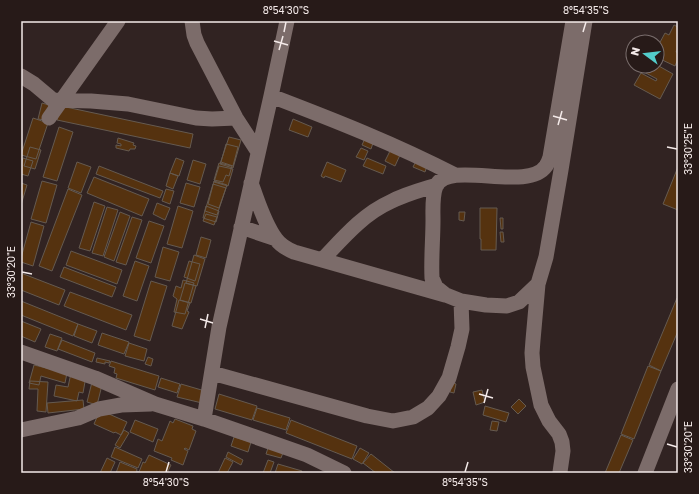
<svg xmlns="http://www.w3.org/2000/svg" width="699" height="494" viewBox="0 0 699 494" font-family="'Golos Text',sans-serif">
	<rect width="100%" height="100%" fill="#312322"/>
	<path fill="#55320f" stroke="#655a50" d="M674 25 678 27V48L676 52 678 53V59L675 66 658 58 662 48 658 46 665 33 669 35Z
		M657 65 673 74 660 99 634 85 641 73 656 81 657 79 642 71 645 66Z
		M42 103 49 105 45 120 38 119Z
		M61 106 193 134 190 148 57 120Z
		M33 118 48 123 36 159 21 155Z
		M293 119 312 127 308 137 289 130Z
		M59 127 73 132 57 181 43 177Z
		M366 136 374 140 371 149 362 145Z
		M229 137 241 140 233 168 220 164Z
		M118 138 134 143 133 145 136 146 135 149H130L129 151 116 148V145L121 146V144L117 143Z
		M226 144 238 147 233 166 221 162Z
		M30 147 41 150 35 169 24 166Z
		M361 148 368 151 364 160 356 157Z
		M390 151 400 155 395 166 385 161Z
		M23 158 33 161 28 176 21 174V165Z
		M176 158 184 161 179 176 170 173Z
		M367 158 386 166 383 174 363 166Z
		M417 159 428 163 425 172 413 167Z
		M193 160 206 164 200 184 187 180Z
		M77 162 91 167 81 193 68 188Z
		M327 162 346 170 341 182 325 176 324 178 321 176Z
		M219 163 232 166 229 176 226 175 223 182 214 180Z
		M99 166 163 191 160 198 96 174Z
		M219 166 233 169 228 186 214 182Z
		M678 167V210L663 204Z
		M170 173 178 176 173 189 166 186Z
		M94 177 149 199 142 216 87 193Z
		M42 181 57 185 46 223 31 219Z
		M214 181 227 185 219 208 208 204Z
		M21 183 27 185 21 205Z
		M186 183 200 187 194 207 180 203Z
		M213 184 226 188 217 215 205 211Z
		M68 189 82 195 52 271 39 266Z
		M166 189 174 191 170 204 162 201Z
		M94 202 105 206 90 251 79 248Z
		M157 203 170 208 165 220 153 214Z
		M178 206 193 211 182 248 167 244Z
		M206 206 219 211 216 222 203 218Z
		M107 207 118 210 103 256 92 253Z
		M480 208H497L496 250H481V239H480Z
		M120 212 130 216 114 261 104 257Z
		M459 212H465L464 221 459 220Z
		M206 214 217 217 214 225 203 221Z
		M132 217 142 220 126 265 116 262Z
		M500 218H503V229H501Z
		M149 221 164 226 151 263 136 258Z
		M31 222 44 226 33 266 21 262V258Z
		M500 232H503L504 242H501Z
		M201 237 211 240 206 258 196 255Z
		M163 247 179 252 170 281 155 277Z
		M71 251 122 270 117 284 66 265Z
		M194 255 205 259 197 286 186 283Z
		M135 261 149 266 137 301 123 296Z
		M189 261 200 264 195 281 184 277Z
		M64 267 116 287 112 297 60 277Z
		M21 273 65 290 59 305 21 290Z
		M183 280 194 283 185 314 174 312 177 299 173 296 176 286 181 288Z
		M151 281 167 286 150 341 134 336Z
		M185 283 196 286 191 303 180 300Z
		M70 292 132 315 126 330 64 306Z
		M677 298H678V331L661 371 649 365Z
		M179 300 190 303 187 311 189 312 182 329 172 326Z
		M21 301 78 324 73 336 21 315Z
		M21 321 41 329 35 342 21 336Z
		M78 324 97 331 92 343 74 336Z
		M102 333 129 342 124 354 98 345Z
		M50 334 62 338 57 351 45 347Z
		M62 340 95 353 92 362 58 349Z
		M129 343 147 349 144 361 125 356Z
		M148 357 153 359 151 366 145 364Z
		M97 358 110 361 109 363 105 362V364L96 362Z
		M111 361 159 376 155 390 116 378 117 374 114 373 115 368 109 366Z
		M34 365 67 373 65 383 41 376 39 385 29 383Z
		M648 366 661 371 634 439 621 434Z
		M71 373 86 376 83 393 79 392 77 401 54 396 56 385 68 387Z
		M161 378 180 384 177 393 158 387Z
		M30 381 48 382 46 412 37 411 38 389H29Z
		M92 382 102 385 97 405 87 402Z
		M452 382 456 384 454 393 450 392Z
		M181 384 205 391 202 403 177 397Z
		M482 390 485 402 476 405 473 392Z
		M219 394 257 406 252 420 215 409Z
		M519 399 526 406 518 414 511 407Z
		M83 400 84 409 48 413 47 403Z
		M485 406 509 413 506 422 483 415Z
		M257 408 290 418 286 430 253 420Z
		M100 410 127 422 121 435 115 432 114 433 94 424Z
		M175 419 193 426 192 429 196 431 189 450 185 448 184 449 188 451 183 465 171 460 172 458 154 451 158 439 162 441 170 421 173 423Z
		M135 420 158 429 153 442 130 432Z
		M291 420 357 446 352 459 286 433Z
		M492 421 499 422 497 431 490 430Z
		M124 430 129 433 120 448 115 445Z
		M621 435 633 440 619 473H605Z
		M234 437 251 442 248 452 231 446Z
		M269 445 284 450 281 458 266 454Z
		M115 447 142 459 138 468 111 457Z
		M360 448 369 453 362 464 353 459Z
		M228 452 243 460 241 465 226 457Z
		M371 454 395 473H376L363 463Z
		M149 455 171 465 167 473H137V471L139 472 143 462 145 463Z
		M107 458 115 462 110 473H100Z
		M225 458 233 462 227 473H218Z
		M268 460 274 462 270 473H263Z
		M120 462 137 469 136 473H116Z
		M278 464 302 471 301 473H275Z"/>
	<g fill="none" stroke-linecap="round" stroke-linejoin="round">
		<path stroke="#7c6c6a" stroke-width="15" d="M192 21 194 35 197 43 236 118 258 152
			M573 21 550 157C549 160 548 163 546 166 527 193 449 159 436 186 432 196 433 209 433 220 433 239 431 259 432 278L436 287 446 295 461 301 486 305 507 306 519 302 538 284 546 257 561 170 585 21
			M21 76 34 84 53 100 91 101 128 104 196 118 212 119 236 118
			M271 96C334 120 395 144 455 175
			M49 118 118 21
			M251 183C258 201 264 223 276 239 280 245 287 249 294 252L445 295
			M241 227 276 239
			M322 260C342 239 363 214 390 202 405 194 421 190 437 185
			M538 284 533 340 532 353 533 367 541 405 549 421 559 434 562 442 563 451 560 472
			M21 352 95 378 155 404 204 419 307 455 344 473
			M212 373 367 416 393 421 413 417 428 408 439 396 449 378 458 347 462 329 461 301
			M204 419 219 327 271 96 287 21
			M21 430 78 418 99 409 121 405 151 404
			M645 473 678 389"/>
	</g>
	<path fill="none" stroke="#f4eae9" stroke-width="1.5" d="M284 32 286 22M583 32 586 22M274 41 288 45M279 50 283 36M553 116 567 120M558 125 562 111M667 147 677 149M22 272 32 274M200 319 213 323M205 328 208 314M479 394 493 398M484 403 488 389M667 444 677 447M166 472 169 462M465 472 468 462"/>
	<rect width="699" height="494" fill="none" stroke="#271a18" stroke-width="44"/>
	<g transform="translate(645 54) rotate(285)"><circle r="19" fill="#271a18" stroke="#796d6c"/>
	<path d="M0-3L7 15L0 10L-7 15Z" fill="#53cdcb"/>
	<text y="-6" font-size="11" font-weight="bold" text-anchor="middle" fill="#f4eae9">N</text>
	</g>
	<rect x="22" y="22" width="655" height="450" fill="none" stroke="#f4eae9" stroke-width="1.5"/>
	<g font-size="10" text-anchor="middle" fill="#f4eae9">
		<text x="286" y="14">8°54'30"S</text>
		<text x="586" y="14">8°54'35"S</text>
		<text transform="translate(688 149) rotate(-90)" y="4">33°30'25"E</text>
		<text transform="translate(11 272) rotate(-90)" y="4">33°30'20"E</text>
		<text transform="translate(688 447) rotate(-90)" y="4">33°30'20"E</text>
		<text x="166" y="486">8°54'30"S</text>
		<text x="465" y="486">8°54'35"S</text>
	</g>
</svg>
